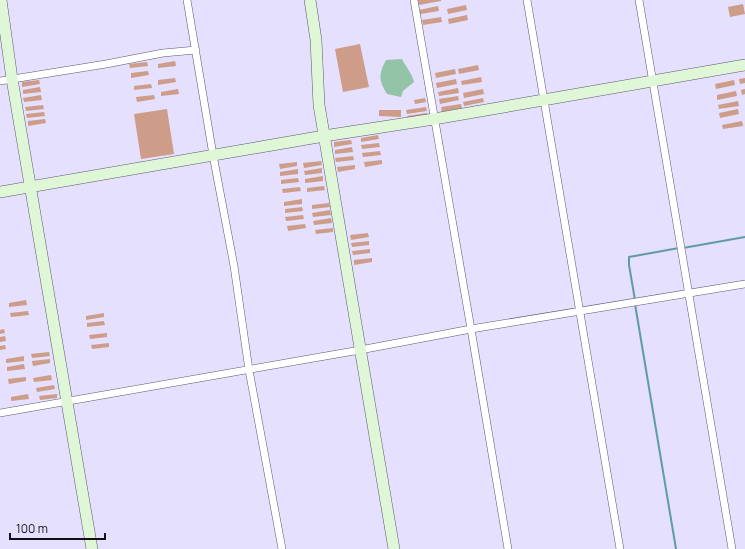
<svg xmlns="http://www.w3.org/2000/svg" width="745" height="549" viewBox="0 0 745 549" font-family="Manrope,sans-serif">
	<rect width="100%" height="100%" fill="#e4e0fd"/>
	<path fill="#94c4a8" d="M402 59C406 67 412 73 414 82L403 91 401 97 387 94C379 80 378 75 386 60Z"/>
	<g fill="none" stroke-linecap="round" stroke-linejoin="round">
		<path stroke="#5f9ca4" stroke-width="2" d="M683 248 745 237
			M635 300 629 265V257L679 248
			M635 304 676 549"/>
	</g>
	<path fill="#cd9d89" d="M418 0H441V1L419 5Z
		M743 4 745 14 730 17 728 7Z
		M466 5 467 10 448 14 447 9Z
		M438 6 439 11 420 14 419 10Z
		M467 15 468 20 449 24 448 19Z
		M441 17 442 22 423 25 422 20Z
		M360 44 369 87 343 92 335 49Z
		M175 61 176 66 158 68V64Z
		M147 62 148 66 130 68 129 64Z
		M478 65 479 70 459 74 458 69Z
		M455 69 456 74 436 78 435 73Z
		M148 71 149 75 131 78V73Z
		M481 77 482 82 462 85 461 81Z
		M175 78 176 82 158 85V80Z
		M745 78V83L740 84 739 79Z
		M456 79 457 84 437 88 436 83Z
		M39 80 40 84 22 87V82Z
		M734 80 735 85 716 89 715 84Z
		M151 84 152 88 134 90V86Z
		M40 87 41 92 23 94V90Z
		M458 88 459 93 439 96 438 92Z
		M178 89 179 94 161 96V92Z
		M483 89 484 94 464 98 463 93Z
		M745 89V94L742 95 741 90Z
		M736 91 737 96 717 100V95Z
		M41 95 42 100 24 102 23 98Z
		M154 95 155 99 137 102 136 97Z
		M458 96 459 100 440 104 439 99Z
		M425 98 426 102 415 104 414 100Z
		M483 98 484 102 464 106 463 102Z
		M738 101 739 106 719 109 718 105Z
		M461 104 462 108 442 112 441 107Z
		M43 105 44 109 26 111 25 107Z
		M426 107 427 111 407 114 406 110Z
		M167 109 174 154 141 159 134 114Z
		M738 109 739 114 720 118 719 113Z
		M379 110H401V117L379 116Z
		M44 112 45 116 27 118 26 114Z
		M427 113 428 118 408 121 407 116Z
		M45 119 46 123 28 126V121Z
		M742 121 743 126 723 129 722 125Z
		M378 135 379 139 361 142V138Z
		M351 140 352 144 334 147V142Z
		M379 143 380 147 362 149 361 145Z
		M352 147 353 152 335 154V150Z
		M380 151 381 155 363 157 362 153Z
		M353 156 354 160 336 162 335 158Z
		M382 160V164L365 167 364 162Z
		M321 161 322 165 304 168 303 163Z
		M297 162V166L280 169 279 164Z
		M355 165V169L338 172 337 167Z
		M322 168V173L305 175 304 171Z
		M298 169V174L280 176V172Z
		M323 176V181L305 183V179Z
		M298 178 299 182 281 184V180Z
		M324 186 325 190 307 192V188Z
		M300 187 301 191 283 193 282 189Z
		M302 199V204L284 206V202Z
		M329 203 330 207 312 209V205Z
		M302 207 303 211 285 213V209Z
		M330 210 331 215 313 217 312 213Z
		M303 215 304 219 286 221 285 217Z
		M331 218 332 223 314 225 313 221Z
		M305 224 306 228 288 231 287 226Z
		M333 228V232L316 234 315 230Z
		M368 233 369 237 351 240 350 235Z
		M369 241V245L352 247 351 243Z
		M370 249V253L353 255 352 251Z
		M372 258V262L354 265V260Z
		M26 300 27 305 9 307V303Z
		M28 311 29 315 11 317 10 313Z
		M104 313V317L86 320V316Z
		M104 321 105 325 87 327V323Z
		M4 329 5 333 0 334V330Z
		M107 333V337L90 339 89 335Z
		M5 336 6 341 0 342V337Z
		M109 343V347L92 349 91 345Z
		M5 345 6 349 0 350V346Z
		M49 352 50 356 32 358 31 354Z
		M24 356V361L6 363V359Z
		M50 359V363L33 366 32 361Z
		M24 364 25 369 7 371V367Z
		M51 375 52 380 34 382 33 378Z
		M26 377V381L9 384 8 379Z
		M54 385 55 389 37 392 36 388Z
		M28 394 29 399 11 401V397Z
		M57 394V398L40 400 39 396Z"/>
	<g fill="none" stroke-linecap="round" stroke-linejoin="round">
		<defs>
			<path id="street" d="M187 0 213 155 234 266 249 370 282 549
				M414 0 471 329 508 549
				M527 0 620 549
				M639 0 732 549
				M0 81 106 64 163 53 196 50
				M0 413 360 350 471 329 745 284"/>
			<path id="secondary" d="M1 0 12 79 92 549
				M310 0 316 40 319 105 394 549
				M0 192 324 136 434 119 745 65"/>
		</defs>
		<use href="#street" stroke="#5b5870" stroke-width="8"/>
		<use href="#secondary" stroke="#5b5870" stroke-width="12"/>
		<use href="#street" stroke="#fff" stroke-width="7"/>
		<use href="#secondary" stroke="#dff6d7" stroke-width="11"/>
	</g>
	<path d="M10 533v6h95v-6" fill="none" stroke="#111019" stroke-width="2"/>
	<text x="16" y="533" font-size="12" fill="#111019" stroke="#e4e0fd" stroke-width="3" paint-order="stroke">100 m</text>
</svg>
